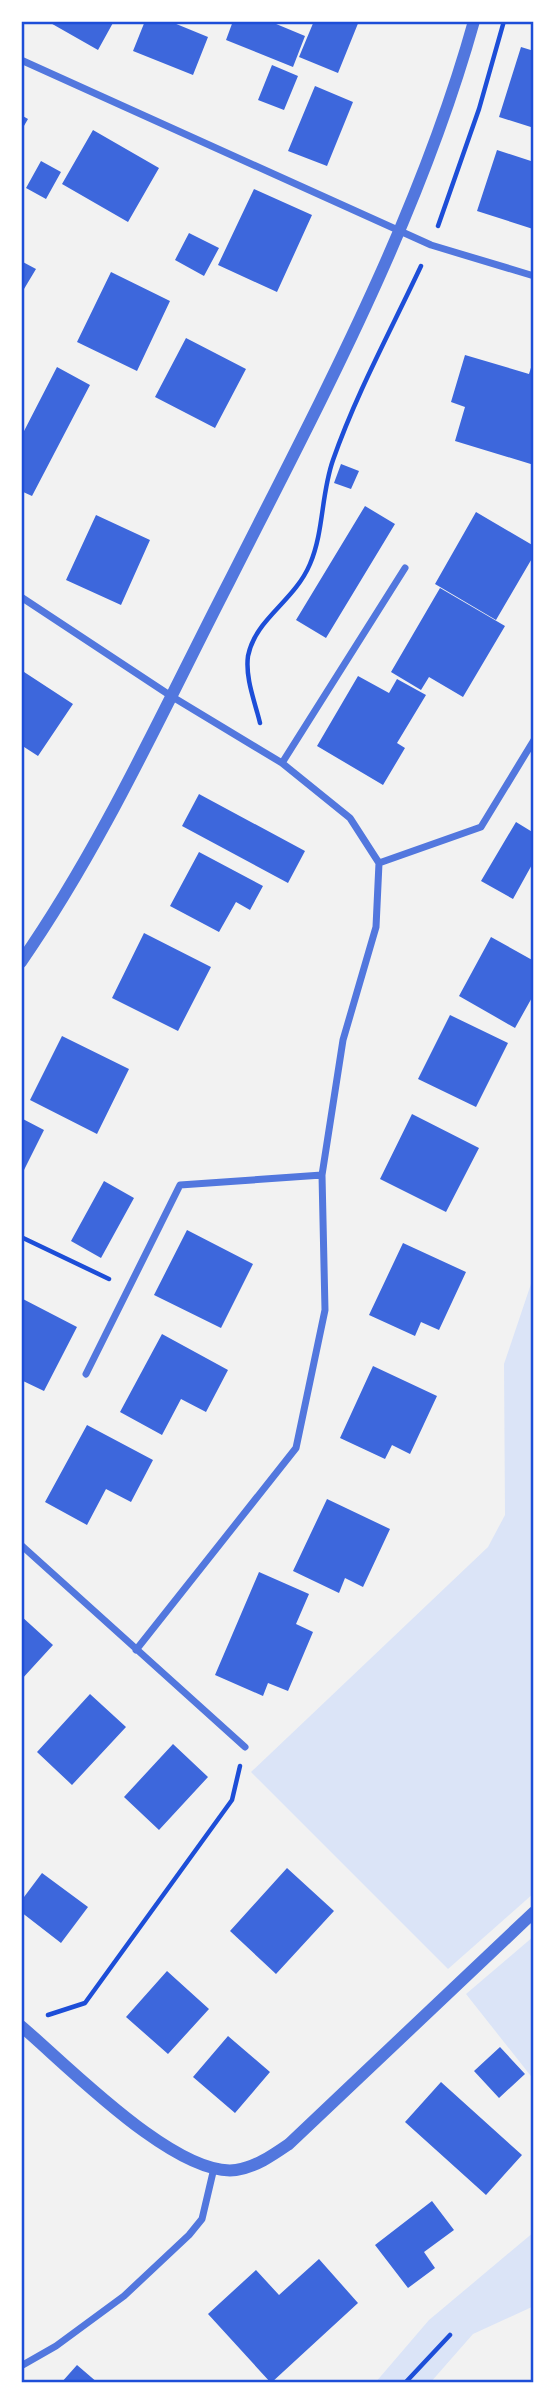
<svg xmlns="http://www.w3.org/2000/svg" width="555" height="2404" viewBox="0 0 555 2404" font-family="'Source Serif 4',serif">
	<rect width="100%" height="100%" fill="#f2f2f2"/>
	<path fill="#dbe4f7" d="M534 1275V1893L448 1969 251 1772 488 1547 505 1515 504 1364Z
		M534 1936V2080L466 1994Z
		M534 2232V2306L473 2334 430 2383H375L429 2320Z"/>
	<path fill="#3d67dc" d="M47 21H114L98 50Z
		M145 21H169L208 37 193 75 133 51Z
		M233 21H269L305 36 293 67 226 40Z
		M314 21H359L338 73 299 57Z
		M521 47 534 51V128L499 117Z
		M272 65 298 76 284 110 258 100Z
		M315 86 353 102 327 166 288 151Z
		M21 115 28 119 21 131Z
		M93 130 159 168 128 222 62 184Z
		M497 150 534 162 533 229 477 211Z
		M41 161 61 172 46 199 26 188Z
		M254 189 312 215 277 292 218 265Z
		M189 233 219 248 204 276 175 260Z
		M21 261 36 269 21 294Z
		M111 272 170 301 137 371 77 342Z
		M186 338 246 369 215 428 155 397Z
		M465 355 529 374 534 358V465L455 441 465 407 451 402Z
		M57 367 90 385 32 496 21 491V432L23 433Z
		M341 464 359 471 351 489 334 483Z
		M365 506 395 524 326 638 296 620Z
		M476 512 534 546V555L496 620 435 584Z
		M96 515 150 540 121 605 66 580Z
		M440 588 505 626 463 697 429 677 421 690 391 672Z
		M21 670 73 704 38 756 21 745Z
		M358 676 389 693 397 679 426 695 397 743 405 748 383 785 317 746Z
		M199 794 305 851 288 883 182 826Z
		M516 822 534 833V861L513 899 481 881Z
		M199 852 263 886 250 910 236 902 219 932 170 906Z
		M144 933 211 967 178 1031 112 998Z
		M491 937 534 961V994L515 1028 459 996Z
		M450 1015 508 1043 476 1107 418 1079Z
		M62 1036 129 1069 97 1134 30 1100Z
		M412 1114 479 1148 446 1212 380 1179Z
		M21 1118 44 1130 21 1176Z
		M104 1181 134 1198 101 1258 71 1241Z
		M187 1230 253 1264 221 1328 154 1295Z
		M403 1243 466 1272 439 1330 421 1322 415 1336 369 1315Z
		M21 1298 77 1327 44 1391 21 1380Z
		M162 1334 228 1370 206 1412 181 1399 162 1435 120 1412Z
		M373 1366 437 1396 410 1454 392 1445 385 1459 340 1438Z
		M87 1425 153 1460 131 1502 106 1489 87 1525 45 1502Z
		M327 1499 390 1529 363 1587 345 1578 339 1593 293 1571Z
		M259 1572 309 1594 296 1624 313 1632 288 1691 268 1683 263 1696 215 1675Z
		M21 1616 53 1645 21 1680Z
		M90 1694 126 1727 72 1785 37 1752Z
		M173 1744 208 1777 159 1830 124 1797Z
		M287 1868 334 1911 276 1974 230 1931Z
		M42 1873 88 1907 61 1943 21 1912V1901Z
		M167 1971 209 2009 168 2054 126 2017Z
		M228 2036 270 2072 235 2113 193 2077Z
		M500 2047 525 2074 499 2098 474 2071Z
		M441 2082 522 2155 486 2195 405 2122Z
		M432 2201 454 2230 424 2252 435 2268 408 2288 375 2245Z
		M319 2259 358 2303 271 2383 208 2314 256 2270 279 2295Z
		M77 2365 98 2383H61Z"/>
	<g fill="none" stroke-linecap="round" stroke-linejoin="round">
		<path stroke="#1d4ed8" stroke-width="4.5" d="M438 226 479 109 504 21
			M260 723C255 702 245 678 248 656 255 619 294 602 310 564 324 531 321 494 333 460 356 394 391 330 421 266
			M21 1237 109 1279
			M48 2015 85 2003 232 1800 240 1766
			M405 2383 450 2335"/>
		<path stroke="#5277de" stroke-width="7" d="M21 60 431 245 534 276
			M21 597 171 696 282 763 350 818 379 863 376 927 343 1040 322 1175 325 1310 296 1448 136 1650
			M282 763 405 568
			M379 863 481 827 534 740
			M86 1374 180 1185 322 1175
			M21 1545 245 1747
			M21 2366 56 2346 124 2296 189 2235 202 2219 214 2168"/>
		<path stroke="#5277de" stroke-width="12" d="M21 962C103 844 163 710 229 582 321 400 419 218 474 21
			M21 2026C66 2064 176 2178 236 2170 256 2167 273 2155 289 2144L534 1912"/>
	</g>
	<rect width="555" height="2404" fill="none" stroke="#ffffff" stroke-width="46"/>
	<rect x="23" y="23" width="509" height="2358" fill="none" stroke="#1d4ed8" stroke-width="2.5"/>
</svg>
